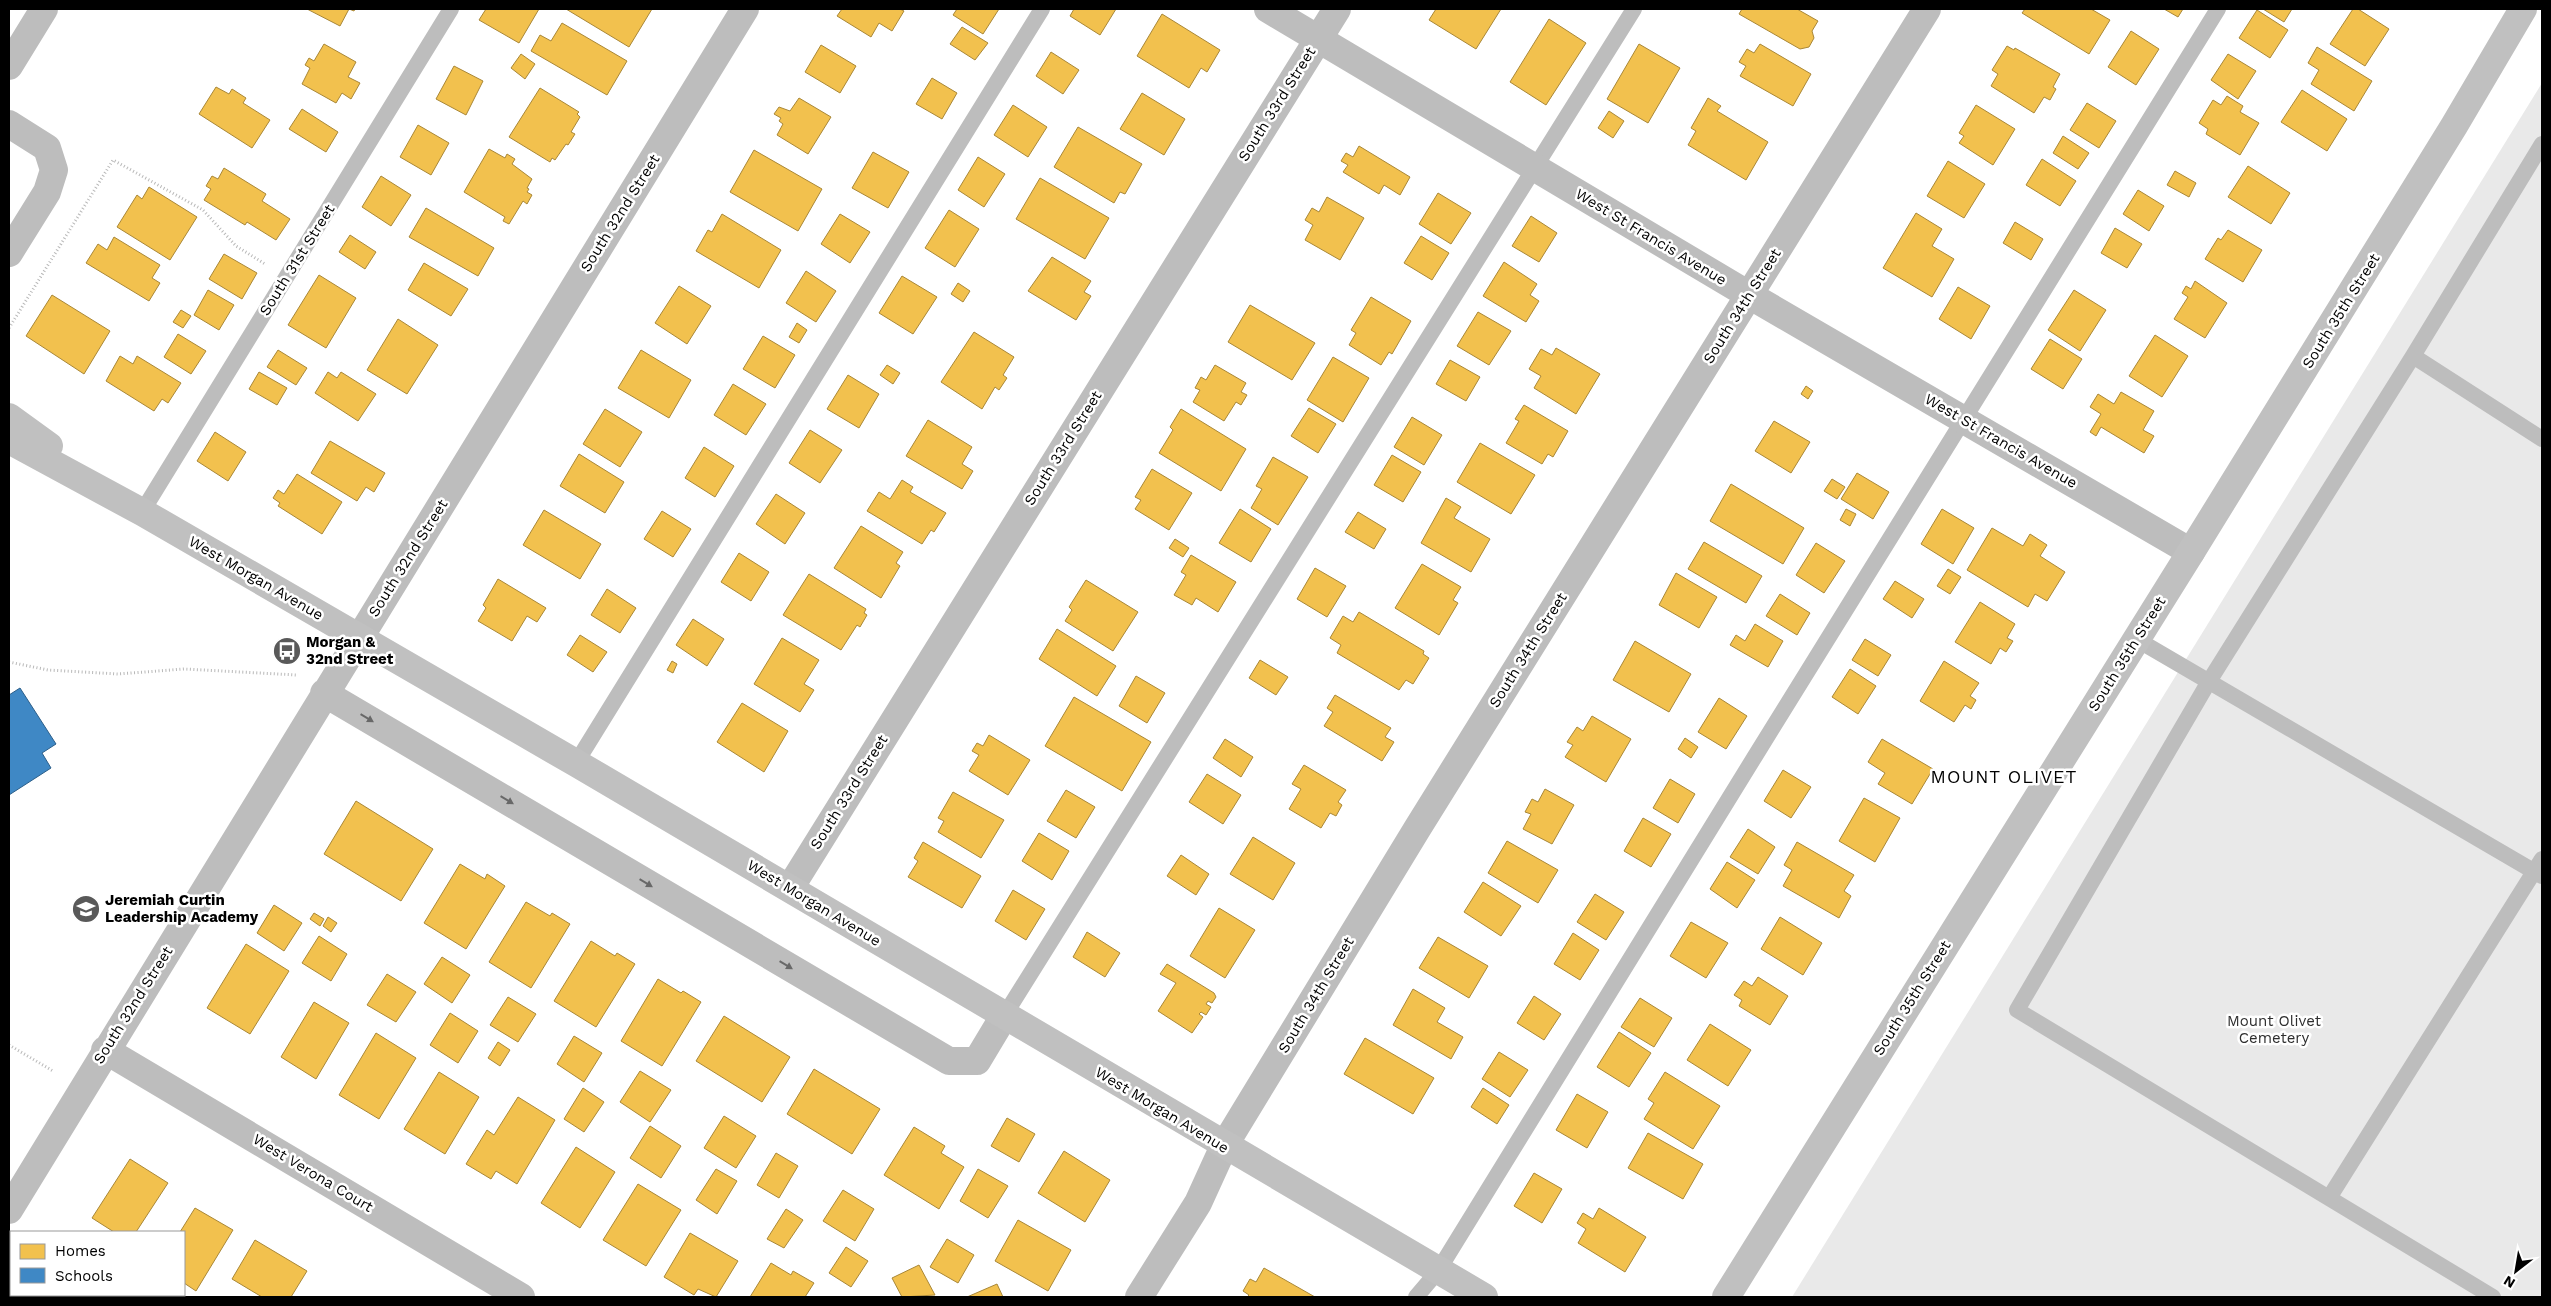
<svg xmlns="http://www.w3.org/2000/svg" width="2551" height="1306" viewBox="0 0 2551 1306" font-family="'Work Sans',sans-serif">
	<rect width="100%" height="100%" fill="#fff"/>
	<path fill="#e9e9e9" d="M2542 83V1297H1792Z"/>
	<path fill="#f2c14e" stroke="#a98737" d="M307 9H355L354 11 349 9 340 26Z
		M486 9H539L519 43 479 20Z
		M566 9H652L629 47Z
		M842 9H900L904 11 892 31 879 23 871 37 837 16Z
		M957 9H999L983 34 953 15Z
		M1074 9H1116L1100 35 1070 16Z
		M1436 9H1501L1476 49 1429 20Z
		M1742 9H1797L1818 21 1812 31 1814 38 1809 47 1800 49 1739 14Z
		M2025 9H2091L2110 20 2089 54 2022 13Z
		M2164 9H2183L2178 17Z
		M2263 9H2292L2284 22Z
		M2353 9H2358L2389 29 2365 66 2330 44Z
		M2257 10 2288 30 2270 58 2239 38Z
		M1162 14 1220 50 1207 72 1201 68 1189 88 1137 56Z
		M1549 19 1586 43 1546 105 1510 82Z
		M562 23 627 61 607 95 531 51 540 35 551 41Z
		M962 27 988 43 975 60 950 44Z
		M2131 31 2159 49 2136 85 2108 67Z
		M324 44 356 62 348 77 360 83 351 99 342 93 336 103 302 84 310 68 305 65 309 58 314 61Z
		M1639 44 1680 68 1648 123 1607 99Z
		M1760 44 1811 74 1793 106 1740 76 1746 66 1739 62 1747 49 1754 53Z
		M821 45 856 66 840 93 805 72Z
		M2007 46 2014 50 2015 48 2060 74 2053 87 2056 89 2050 100 2044 97 2034 113 1991 86 1998 74 1992 70Z
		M2317 47 2372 81 2354 111 2311 84 2319 70 2308 63Z
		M1051 52 1079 70 1063 94 1036 76Z
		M521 54 535 64 525 79 511 68Z
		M2228 54 2256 71 2238 99 2211 80Z
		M454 66 483 81 466 115 436 99Z
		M932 78 957 93 942 119 916 104Z
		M216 87 229 94 232 89 246 98 243 103 270 120 252 148 199 114Z
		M540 88 579 112 577 114 580 117 571 132 575 134 568 145 566 144 555 160 552 158 550 162 509 137Z
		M2302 90 2347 119 2327 151 2281 122Z
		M1142 93 1185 119 1164 155 1120 129Z
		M2227 96 2243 106 2240 112 2259 123 2240 155 2206 134 2208 129 2199 123 2213 100 2221 105Z
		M799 98 831 117 808 154 777 135 783 124 779 121 781 118 774 114 779 107 790 111Z
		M1708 98 1721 106 1717 111 1768 142 1746 180 1688 145 1696 131 1691 128Z
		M2087 103 2116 121 2099 148 2070 130Z
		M1013 105 1047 127 1028 157 994 135Z
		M1976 105 2015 129 1993 165 1959 143 1964 136 1959 133Z
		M302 109 338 132 326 152 289 129Z
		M1609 111 1624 121 1613 138 1598 128Z
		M418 125 449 143 431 175 400 157Z
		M1078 127 1142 164 1125 194 1120 192 1114 203 1054 167Z
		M2063 136 2089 153 2078 169 2053 153Z
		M1359 146 1410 177 1400 195 1384 185 1379 194 1343 172 1348 165 1341 161 1346 153 1353 157Z
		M489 149 505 158 507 154 515 159 512 164 532 179 527 188 529 189 527 192 532 195 527 204 523 201 509 224 503 221 505 217 464 192Z
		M754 150 822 189 798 231 730 192Z
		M873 152 909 172 888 208 852 188Z
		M978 157 1005 174 984 207 958 190Z
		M2042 159 2076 181 2060 206 2026 185Z
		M1948 161 1985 184 1964 218 1927 196Z
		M2248 166 2290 193 2271 224 2228 197Z
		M224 168 266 194 262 201 290 219 276 240 247 222 245 225 204 200 211 189 206 186 212 176 218 179Z
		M2175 171 2196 183 2189 197 2167 185Z
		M381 176 411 195 391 226 362 207Z
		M1040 178 1109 218 1085 259 1016 219Z
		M149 187 197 217 170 260 117 227 137 195 142 199Z
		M2138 190 2164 206 2149 231 2123 214Z
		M1438 193 1471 213 1451 244 1419 224Z
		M1327 197 1364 218 1340 260 1305 240 1313 225 1305 220 1312 208 1319 212Z
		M426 208 494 248 478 276 409 237Z
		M949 210 979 229 955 267 925 248Z
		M1916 213 1942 229 1932 246 1954 259 1932 297 1883 268Z
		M722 214 781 250 759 288 696 251 708 230 712 232Z
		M840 214 870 232 850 263 821 244Z
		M1531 216 1557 233 1539 262 1512 246Z
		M2015 222 2043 239 2031 260 2003 243Z
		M2115 228 2142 244 2127 268 2101 253Z
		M2228 230 2262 250 2243 282 2205 259 2218 238 2221 240Z
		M350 235 376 252 365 269 339 252Z
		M1421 236 1449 253 1432 280 1404 263Z
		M114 237 160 265 152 278 160 283 149 301 86 263 98 244 107 250Z
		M224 254 257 273 242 299 209 279Z
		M1052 257 1091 281 1084 292 1091 296 1076 320 1028 291Z
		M1504 262 1537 284 1530 295 1539 301 1526 322 1483 296Z
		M424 263 468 289 451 316 408 290Z
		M806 271 836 291 816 322 786 303Z
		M319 275 356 298 326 348 288 325Z
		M902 276 937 297 913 334 879 313Z
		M2195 281 2227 303 2205 338 2174 319 2188 297 2182 293 2186 286 2191 289Z
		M958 283 970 291 963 302 951 294Z
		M679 286 711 306 687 344 655 323Z
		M1958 287 1990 306 1971 339 1939 319Z
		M208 290 234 305 219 330 194 315Z
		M2074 290 2106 310 2080 351 2048 330Z
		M52 295 110 331 84 374 26 336Z
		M1371 297 1411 321 1392 354 1389 352 1381 365 1349 345 1356 333 1351 330Z
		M1250 305 1315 343 1292 380 1228 342Z
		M181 310 191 316 183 328 173 322Z
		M1478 312 1511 331 1489 365 1457 346Z
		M398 319 438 345 407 394 367 370Z
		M797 323 807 330 799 343 789 337Z
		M974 332 1014 357 1003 375 1007 378 999 390 995 387 982 409 941 382Z
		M178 334 206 351 191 374 164 357Z
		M2155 335 2188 356 2162 397 2129 376Z
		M763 336 795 355 775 388 743 369Z
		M2050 339 2082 359 2063 389 2031 369Z
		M1556 348 1600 374 1576 414 1534 388 1541 376 1529 369 1541 349 1552 355Z
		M278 350 307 368 296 385 267 367Z
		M641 350 691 380 669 418 618 388Z
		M120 356 133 364 137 356 181 383 168 403 162 399 154 411 106 381Z
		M1333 357 1369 378 1343 422 1307 400Z
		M1450 360 1480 377 1466 401 1436 384Z
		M887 365 900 373 893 384 880 375Z
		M1215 365 1246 383 1241 392 1247 395 1241 405 1236 402 1224 421 1193 402 1200 390 1195 388 1201 377 1206 380Z
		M259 372 287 388 277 405 249 389Z
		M328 372 337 378 341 372 376 394 358 421 315 393Z
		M848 375 879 394 859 428 827 409Z
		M733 384 766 404 746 435 714 415Z
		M1806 386 1813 391 1808 399 1801 394Z
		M2121 392 2154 411 2143 430 2154 436 2144 453 2101 427 2096 436 2090 432 2101 414 2090 407 2098 394 2114 404Z
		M1524 405 1568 431 1553 457 1548 454 1542 464 1506 443 1519 421 1515 419Z
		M1309 408 1336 424 1318 453 1291 436Z
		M605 409 642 432 620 467 583 444Z
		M1181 409 1246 449 1221 491 1159 453 1173 430 1170 427Z
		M1412 417 1442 435 1424 465 1394 447Z
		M928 420 972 447 962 464 973 471 962 489 906 456Z
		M1774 421 1810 442 1791 473 1755 451Z
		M810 430 842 450 820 483 789 463Z
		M215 432 246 452 228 481 197 461Z
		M330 441 385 473 374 492 366 487 357 501 311 473Z
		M1480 443 1535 475 1511 514 1457 482Z
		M704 447 734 466 715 497 685 478Z
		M579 454 624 482 605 513 560 486Z
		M1392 455 1421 472 1403 502 1374 485Z
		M1273 457 1308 477 1278 525 1251 508 1262 489 1256 486Z
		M1152 469 1192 493 1169 530 1135 509 1141 500 1135 497Z
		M1857 473 1889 492 1873 519 1841 499Z
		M297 474 342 502 322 534 278 506 280 503 273 498 278 490 284 494Z
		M1832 479 1845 487 1837 499 1824 491Z
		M902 480 913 487 910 492 946 513 934 532 931 530 922 544 867 511 879 492 890 499Z
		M1731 484 1804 528 1783 564 1710 521Z
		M776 494 805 513 785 544 756 524Z
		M1446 498 1461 507 1454 518 1490 539 1471 572 1421 543Z
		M1240 509 1271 529 1251 562 1219 543Z
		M1846 509 1856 514 1850 526 1840 520Z
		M1942 509 1974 528 1953 564 1921 544Z
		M544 510 601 544 580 579 523 545Z
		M662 511 691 529 673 557 644 539Z
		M1358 512 1386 529 1374 549 1345 532Z
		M861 526 903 552 896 563 900 566 881 598 834 568Z
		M1992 528 2023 546 2030 534 2047 545 2040 556 2065 572 2047 601 2035 594 2028 607 1967 570Z
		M1175 539 1189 548 1183 557 1169 548Z
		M1704 542 1762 576 1746 603 1688 569Z
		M1816 543 1845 561 1824 593 1796 575Z
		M739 553 769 572 751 601 721 582Z
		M1191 555 1236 582 1218 612 1196 598 1192 605 1174 595 1186 575 1181 572Z
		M1422 564 1461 587 1453 600 1458 603 1439 635 1395 608Z
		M1315 568 1346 586 1327 617 1297 599Z
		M1948 569 1961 577 1950 594 1937 586Z
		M1676 573 1717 597 1699 628 1659 605Z
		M809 574 866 609 864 613 867 615 860 627 857 625 841 650 783 615Z
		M498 579 546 608 537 622 527 616 512 641 478 621 486 608 483 605Z
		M1086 580 1138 612 1113 651 1065 621 1072 610 1069 607Z
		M1895 581 1924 599 1912 618 1883 599Z
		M607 589 636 608 620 633 591 615Z
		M1780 594 1810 613 1797 635 1766 616Z
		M1980 602 2015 624 2007 638 2013 641 2006 652 2000 648 1991 664 1955 642Z
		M1359 612 1424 651 1423 654 1429 658 1413 684 1406 680 1399 690 1337 653 1341 645 1330 638 1343 616 1353 622Z
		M693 619 724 639 707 666 676 645Z
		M1755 624 1783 641 1768 667 1730 645 1736 635 1745 641Z
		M1057 629 1116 666 1097 696 1039 659Z
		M580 635 607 652 593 672 567 655Z
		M782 638 819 660 804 684 814 690 800 712 754 684Z
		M1865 639 1891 655 1878 676 1852 660Z
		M1635 641 1691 674 1669 712 1613 680Z
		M1260 660 1288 677 1276 695 1249 678Z
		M672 661 677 664 673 673 667 670Z
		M1944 661 1979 683 1970 696 1976 700 1971 709 1965 705 1954 722 1920 701Z
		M1850 669 1876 686 1858 714 1832 697Z
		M1136 676 1165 693 1147 723 1119 706Z
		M1335 695 1391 728 1385 737 1394 742 1382 761 1324 726 1333 712 1327 708Z
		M1074 697 1151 742 1122 791 1045 746Z
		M1719 698 1747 716 1726 749 1698 732Z
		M742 703 788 731 764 772 717 742Z
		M1592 716 1631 739 1606 782 1565 757 1573 745 1567 742 1577 727 1583 731Z
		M989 735 1030 760 1008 795 969 771 979 755 972 751 977 743 983 746Z
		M1685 738 1698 747 1691 758 1678 749Z
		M1225 739 1253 757 1241 777 1213 758Z
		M1882 739 1933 769 1912 804 1878 784 1885 773 1868 762Z
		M1304 765 1346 790 1338 802 1342 805 1336 816 1330 813 1321 828 1289 809 1301 789 1292 784Z
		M1783 770 1811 787 1791 818 1764 801Z
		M1207 774 1241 795 1223 824 1189 802Z
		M1670 779 1695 794 1678 823 1653 808Z
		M1545 789 1574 805 1552 844 1523 829 1531 814 1525 812 1532 799 1538 802Z
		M1066 790 1095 807 1076 838 1047 821Z
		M953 792 1004 820 981 858 938 832 944 821 938 818Z
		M1864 798 1900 818 1875 862 1839 841Z
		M356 801 433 849 401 901 324 854Z
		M1643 818 1671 834 1651 867 1624 851Z
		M1748 829 1775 847 1758 874 1730 857Z
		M1039 833 1069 851 1052 880 1022 861Z
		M1253 837 1295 863 1273 900 1230 874Z
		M1507 841 1558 870 1538 903 1488 873Z
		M923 842 981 876 962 908 908 877 918 861 914 858Z
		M1797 842 1854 875 1844 891 1851 896 1839 918 1783 886 1792 870 1784 865Z
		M1181 855 1209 874 1196 895 1167 876Z
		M1727 862 1755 880 1737 908 1710 889Z
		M460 864 485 879 487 874 505 886 466 949 424 923Z
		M1483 882 1521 906 1501 936 1464 912Z
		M1013 890 1045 909 1026 940 995 921Z
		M1595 894 1624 912 1606 940 1577 922Z
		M526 902 550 916 552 913 570 924 531 988 489 962Z
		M274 905 302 923 284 951 257 933Z
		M1219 908 1255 930 1225 978 1190 956Z
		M314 913 324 919 320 926 310 919Z
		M328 917 337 923 331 932 323 926Z
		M1780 917 1822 943 1803 975 1761 949Z
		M1691 922 1728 943 1706 978 1670 956Z
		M1087 932 1120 953 1105 977 1073 957Z
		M1573 933 1599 950 1580 980 1554 964Z
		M319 936 347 954 331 981 302 963Z
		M1438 937 1488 966 1469 998 1419 968Z
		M591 941 615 956 617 953 635 964 596 1027 554 1001Z
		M246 944 289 971 250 1034 207 1008Z
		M442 957 470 975 452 1003 424 984Z
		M1167 964 1214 993 1216 997 1212 1003 1208 1001 1206 1004 1211 1007 1206 1015 1201 1012 1199 1014 1203 1017 1192 1033 1158 1011 1176 983 1160 974Z
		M387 974 416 992 396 1022 367 1005Z
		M1758 977 1788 996 1770 1025 1739 1006 1742 1000 1734 995 1744 981 1752 986Z
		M658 979 681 993 683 991 701 1002 662 1066 621 1041Z
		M1413 989 1445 1008 1437 1022 1463 1037 1451 1059 1393 1025Z
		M1534 996 1561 1014 1544 1040 1517 1023Z
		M508 997 536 1014 518 1042 490 1025Z
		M1640 998 1672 1018 1654 1047 1621 1027Z
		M314 1002 349 1023 316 1079 281 1057Z
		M450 1013 478 1031 458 1063 430 1045Z
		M724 1016 790 1057 762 1102 696 1061Z
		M1710 1024 1751 1050 1728 1086 1687 1060Z
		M1619 1032 1651 1053 1629 1087 1597 1067Z
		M376 1033 416 1058 379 1119 339 1095Z
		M574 1036 602 1053 584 1082 557 1064Z
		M1365 1038 1434 1078 1413 1114 1344 1074Z
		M498 1042 510 1050 500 1066 488 1058Z
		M1499 1052 1528 1070 1510 1097 1482 1079Z
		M814 1069 880 1109 852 1154 787 1114Z
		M640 1071 671 1090 650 1122 620 1102Z
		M439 1072 479 1097 445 1154 404 1129Z
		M1665 1072 1720 1106 1693 1149 1644 1119 1654 1103 1648 1099Z
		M583 1088 604 1102 584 1132 564 1119Z
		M1483 1088 1509 1105 1497 1124 1471 1107Z
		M1577 1094 1608 1112 1587 1148 1556 1130Z
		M518 1097 555 1120 517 1184 496 1171 491 1179 466 1164 487 1130 494 1135Z
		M724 1116 756 1136 736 1168 704 1148Z
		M1007 1118 1035 1134 1019 1162 991 1146Z
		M650 1126 681 1146 661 1178 630 1158Z
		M914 1127 945 1146 941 1153 964 1167 939 1209 884 1175Z
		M1648 1133 1703 1164 1683 1199 1628 1168Z
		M576 1147 615 1172 580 1228 541 1203Z
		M1064 1151 1110 1180 1085 1222 1038 1193Z
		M776 1153 798 1166 779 1198 757 1185Z
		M130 1159 168 1183 136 1232H114L92 1218Z
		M716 1169 737 1181 717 1214 696 1200Z
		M978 1169 1008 1186 988 1218 960 1201Z
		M1534 1173 1562 1189 1542 1223 1514 1206Z
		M638 1184 681 1210 646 1266 603 1240Z
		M843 1190 874 1209 855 1241 823 1221Z
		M195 1208 233 1230 196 1291 184 1283V1232H180Z
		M1599 1208 1646 1237 1625 1272 1578 1243 1586 1229 1577 1223 1583 1213 1593 1219Z
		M786 1209 803 1220 784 1248 767 1239Z
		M1018 1220 1071 1250 1048 1291 995 1261Z
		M690 1233 738 1261 716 1297 698 1289 694 1295 664 1277Z
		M947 1239 974 1255 958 1283 930 1267Z
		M255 1240 307 1271 291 1297H262L232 1279Z
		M846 1247 868 1261 851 1287 829 1273Z
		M771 1263 791 1275 793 1271 814 1283 805 1297H750Z
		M919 1265 935 1295 902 1297 892 1278Z
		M1264 1268 1315 1297H1247L1249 1295 1243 1291 1250 1279 1256 1282Z
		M997 1284 1003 1297H967Z
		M110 1295H147L149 1296 109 1297Z"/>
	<path fill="#3f88c5" stroke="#2c5f8a" d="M20 688 56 744 42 753 51 768 9 795V695Z"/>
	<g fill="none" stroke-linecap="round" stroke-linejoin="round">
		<path stroke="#b8b8b8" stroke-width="3" stroke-dasharray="1 2.5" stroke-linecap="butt" d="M9 328 113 160 203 210 236 246 265 264
			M9 662 48 670 118 674 184 669 297 675
			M9 1045 53 1071"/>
		<path stroke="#bdbdbd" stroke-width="16" d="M2413 356 2542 439
			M142 512 451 9
			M2136 639 2542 876
			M576 763 1042 9
			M1004 1016 1634 9
			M2329 1198 2542 859
			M1416 1297 1438 1271C1696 849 1958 430 2218 9
			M2493 1297 2017 1010 2208 683 2413 356 2542 144"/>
		<path stroke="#bdbdbd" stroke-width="28" d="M1268 9 1749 295 2191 552
			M9 66 44 9
			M9 124 47 148 54 170 47 192 9 253
			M324 693 949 1061H977L1004 1016
			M790 888 1337 9
			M105 1050 521 1297
			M9 1210 745 9
			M1139 1297 1198 1203 1224 1146 1417 829 1927 9"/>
		<path stroke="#c0c0c0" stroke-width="28" d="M9 417 49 446
			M9 440 142 512 576 763 1484 1297
			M1726 1297 2191 552 2454 126 2523 9"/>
	</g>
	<defs><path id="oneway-solid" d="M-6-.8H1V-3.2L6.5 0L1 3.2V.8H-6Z" transform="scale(1.25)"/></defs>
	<g fill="#686868">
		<use href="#oneway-solid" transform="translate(367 718) rotate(31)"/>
		<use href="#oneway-solid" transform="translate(507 800) rotate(31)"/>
		<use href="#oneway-solid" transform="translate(646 883) rotate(31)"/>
		<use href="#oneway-solid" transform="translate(786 965) rotate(31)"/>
	</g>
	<defs>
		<symbol id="bus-disc" viewBox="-11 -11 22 22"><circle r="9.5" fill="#595959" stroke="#fff"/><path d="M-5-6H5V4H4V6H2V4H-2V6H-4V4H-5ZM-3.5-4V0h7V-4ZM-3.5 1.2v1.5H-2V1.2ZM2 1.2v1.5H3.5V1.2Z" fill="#fff"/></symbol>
		<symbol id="school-disc" viewBox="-11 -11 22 22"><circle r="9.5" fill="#595959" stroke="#fff"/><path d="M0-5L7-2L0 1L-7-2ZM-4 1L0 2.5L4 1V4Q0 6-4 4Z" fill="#fff"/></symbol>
	</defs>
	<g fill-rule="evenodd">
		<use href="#bus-disc" x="271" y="635" width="32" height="32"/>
		<use href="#school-disc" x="70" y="893" width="32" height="32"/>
	</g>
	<g text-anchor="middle" stroke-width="5" stroke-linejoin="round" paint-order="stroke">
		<g font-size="15" fill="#000" stroke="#fff">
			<text transform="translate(1277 104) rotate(-58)" y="5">South 33rd Street</text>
			<text transform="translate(620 213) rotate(-58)" y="5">South 32nd Street</text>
			<text transform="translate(1651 237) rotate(31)" y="5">West St Francis Avenue</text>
			<text transform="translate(297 260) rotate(-58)" y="5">South 31st Street</text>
			<text transform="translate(1742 306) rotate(-58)" y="5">South 34th Street</text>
			<text transform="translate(2341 311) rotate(-58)" y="5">South 35th Street</text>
			<text transform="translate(2001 441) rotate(30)" y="5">West St Francis Avenue</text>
			<text transform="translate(1063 448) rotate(-58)" y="5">South 33rd Street</text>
			<text transform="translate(408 558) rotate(-58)" y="5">South 32nd Street</text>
			<text transform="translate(256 578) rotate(30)" y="5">West Morgan Avenue</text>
			<text transform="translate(1528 650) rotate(-58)" y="5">South 34th Street</text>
			<text transform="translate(2127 654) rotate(-58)" y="5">South 35th Street</text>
			<text transform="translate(849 792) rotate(-58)" y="5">South 33rd Street</text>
			<text transform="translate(814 903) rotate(31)" y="5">West Morgan Avenue</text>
			<text transform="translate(1316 995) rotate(-59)" y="5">South 34th Street</text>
			<text transform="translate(1912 998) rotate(-58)" y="5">South 35th Street</text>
			<text transform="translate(133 1005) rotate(-58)" y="5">South 32nd Street</text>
			<text transform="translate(1162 1110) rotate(31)" y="5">West Morgan Avenue</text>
			<text transform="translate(313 1173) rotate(31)" y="5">West Verona Court</text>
		</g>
		<g font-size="15" font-weight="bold" fill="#000" stroke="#fff" text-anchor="start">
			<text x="306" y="647">Morgan &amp;<tspan x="306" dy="17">32nd Street</tspan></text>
			<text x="105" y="905">Jeremiah Curtin<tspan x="105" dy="17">Leadership Academy</tspan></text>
		</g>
		<g font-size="15" fill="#2e2e2e" stroke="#fff">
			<text x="2274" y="1026">Mount Olivet<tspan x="2274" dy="17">Cemetery</tspan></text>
		</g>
		<g font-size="18" letter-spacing="1" fill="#000" stroke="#fff">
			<text x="2004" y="783">MOUNT OLIVET</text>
		</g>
	</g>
	<rect width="2551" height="1306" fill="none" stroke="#000000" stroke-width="20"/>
	<rect x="10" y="1231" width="175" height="65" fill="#ffffff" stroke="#999999"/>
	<rect x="20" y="1244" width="25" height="15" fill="#f2c14e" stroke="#999999"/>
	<text x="55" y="1256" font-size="15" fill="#000000">Homes</text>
	<rect x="20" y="1268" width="25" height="15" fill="#3f88c5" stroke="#999999"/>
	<text x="55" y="1281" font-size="15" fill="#000000">Schools</text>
	<g transform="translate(2516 1271) rotate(211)" stroke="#ffffff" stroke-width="4" paint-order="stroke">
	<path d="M0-4L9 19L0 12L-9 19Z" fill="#000000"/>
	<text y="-8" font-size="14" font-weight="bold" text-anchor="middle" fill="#000000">N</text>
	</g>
</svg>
